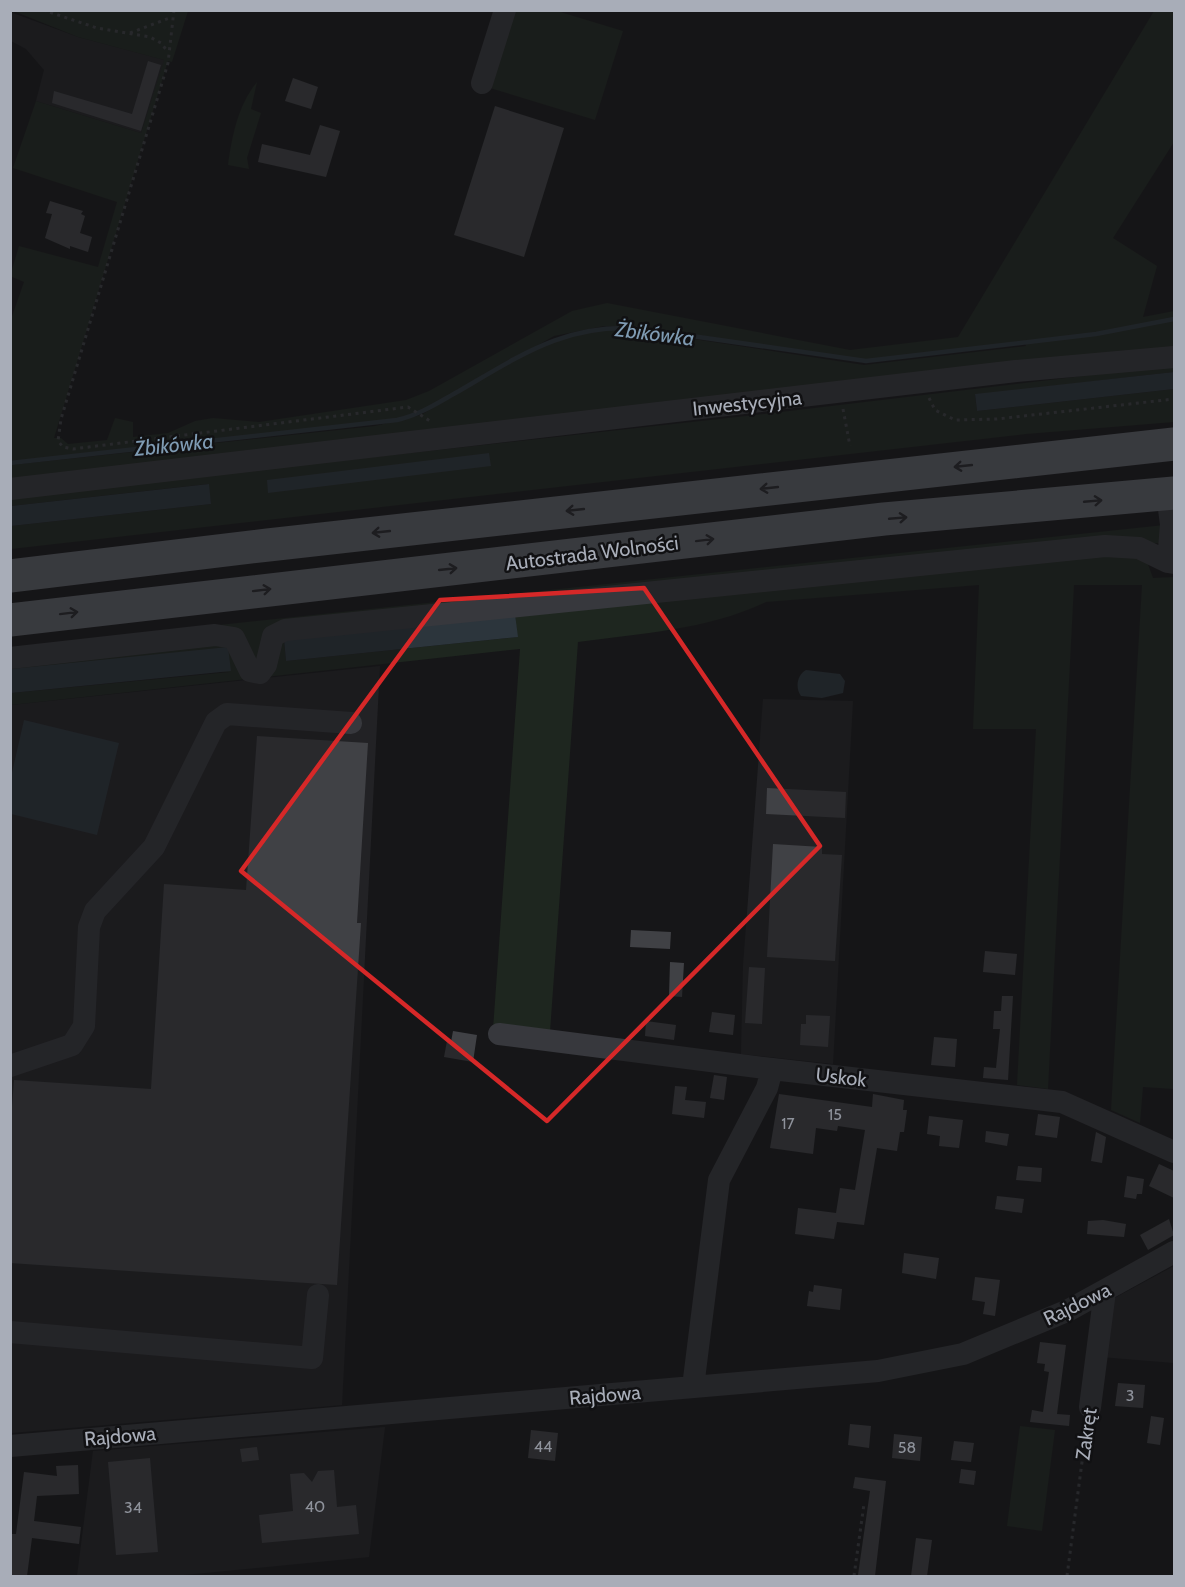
<svg xmlns="http://www.w3.org/2000/svg" width="1185" height="1587" viewBox="0 0 1185 1587" font-family="Cabin,sans-serif">
	<rect width="100%" height="100%" fill="#161618"/>
	<path fill="#222225" d="M10 12 78 37 165 60 141 133 36 101 44 70 26 49 11 41Z
		M380 666 342 1405 11 1433V705Z
		M763 699 853 701 833 1064 741 1054 743 966Z
		M1174 1266V1363L1101 1357 1109 1301Z
		M385 1427 369 1557 174 1576H77L93 1451Z"/>
	<path fill="#1e261f" fill-rule="evenodd" d="M11 10 188 11 172 62 168 61 54 438H61L68 444 107 440 115 418 133 422V437L168 433 195 421 213 418 259 422 406 400 429 391 572 311 607 303 850 350 958 337 1154 11H1174V142L1113 238 1157 266 1143 317 1174 311V348L11 481V465L375 426 421 415C463 391 516 353 561 338 585 330 610 329 634 330L864 365 1026 346 1024 341 863 360 652 328 604 326 554 336 422 411 393 420 136 450 11 461V319L24 282 10 276 19 246 98 267 117 202 13 168 36 101 141 133 164 60 78 37Z
		M514 11H557L623 31 595 120 490 88Z
		M257 82 251 109 261 113 247 158 249 169 228 165C232 136 238 105 257 82Z
		M1174 365V372L975 395 977 411 1174 389V422L1026 434 11 549V526L211 504 208 484 11 506 10 497 764 414Z
		M1174 524V544L1111 541 1120 554 1146 559 1153 578 1174 577V1089L1143 1087 1140 1123 1111 1110 1142 585H1074L1048 1089 1017 1085 1036 729H973L979 585 766 602C707 630 642 633 578 642L550 1032 493 1029 520 649 11 705V693L230 672 11 669 219 625ZM515 615 517 637 286 661 284 640Z
		M1020 1426 1055 1430 1042 1531 1007 1526Z"/>
	<path fill="#2c353c" d="M1174 372V389L977 411 975 394Z
		M489 453 491 466 268 493 267 480Z
		M209 484 211 504 11 526V506Z
		M515 614 518 637 286 661 284 639Z
		M228 647 231 671 11 693V669Z
		M806 670 840 674 845 681 843 693 822 698 801 696C795 688 797 675 806 670Z
		M24 720 119 743 97 835 11 814V777Z"/>
	<g fill="none" stroke-linecap="round" stroke-linejoin="round">
		<path stroke="#2c353c" stroke-width="4.5" d="M10 463 397 420C420 415 439 402 459 391 521 355 568 322 643 329L866 361 1096 334 1174 319"/>
	</g>
	<path fill="#404145" d="M148 61 161 65 141 131 52 103 54 91 132 114Z
		M293 78 318 87 311 109 285 101Z
		M495 106 564 128 524 257 454 235Z
		M320 125 340 131 326 177 258 162 262 144 310 155Z
		M50 201 83 211 81 214 85 216 80 233 92 237 88 252 70 246V249L45 238 52 214 46 213Z
		M257 736 368 743 357 923H361L337 1285 10 1263V1133L14 1080 151 1089 164 884 246 890Z
		M767 788 846 792 845 818 766 814Z
		M773 844 822 847V854L842 855 835 961 767 957Z
		M631 930 671 932 670 949 630 947Z
		M985 951 1017 954 1015 975 983 972Z
		M670 962 684 963 682 997 669 996Z
		M749 967 765 968 762 1024 745 1023Z
		M1002 996H1013L1008 1080 983 1078 984 1067 996 1068 1000 1029H993L994 1011H1001Z
		M712 1012 735 1015 733 1035 709 1032Z
		M806 1015 830 1016 828 1047 800 1045 801 1024H806Z
		M646 1021 676 1025 674 1040 645 1036Z
		M453 1031 477 1035 473 1062 444 1057 447 1041 451 1042Z
		M934 1037 957 1039 955 1067 931 1065Z
		M714 1075 727 1077 724 1100 710 1098Z
		M675 1086 687 1087 685 1100 706 1102 704 1118 672 1114Z
		M779 1094 872 1107 873 1094 904 1100 903 1110H907L904 1132H900L897 1151 877 1148 864 1225 837 1222 834 1239 795 1234 798 1208 836 1213 840 1188 855 1190 865 1130 838 1126 837 1131 816 1128 813 1154 770 1148Z
		M1038 1114 1060 1117 1057 1138 1035 1135Z
		M929 1116 963 1120 959 1148 939 1146 940 1136 927 1134Z
		M986 1131 1009 1134 1007 1146 985 1142Z
		M1096 1132 1106 1137 1102 1163 1091 1161Z
		M1159 1164 1174 1171V1198L1149 1186Z
		M1018 1166 1042 1168 1041 1182 1016 1180Z
		M1127 1176 1144 1179 1142 1194H1137L1136 1199 1124 1197Z
		M997 1196 1024 1199 1022 1213 995 1209Z
		M1169 1219 1174 1235 1148 1250 1140 1235Z
		M1103 1220 1126 1224 1124 1237 1087 1234 1088 1221Z
		M904 1253 939 1258 936 1279 902 1273Z
		M975 1277 1000 1280 995 1316 983 1314 985 1302 972 1300Z
		M814 1285 842 1289 840 1310 807 1306 809 1291 813 1292Z
		M1040 1342 1066 1345 1057 1414 1070 1415 1069 1426 1030 1422 1032 1410 1043 1412 1049 1372 1044 1371 1045 1364 1037 1363Z
		M1118 1383 1145 1385 1143 1408 1115 1406Z
		M1151 1416 1164 1418 1160 1445 1147 1443Z
		M850 1424 871 1426 869 1448 848 1445Z
		M531 1430 558 1433 555 1461 528 1458Z
		M894 1434 922 1437 920 1461 892 1458Z
		M954 1441 974 1443 971 1462 951 1460Z
		M257 1447 259 1460 242 1462 240 1449Z
		M150 1458 158 1552 116 1555 108 1462Z
		M78 1465 79 1494 37 1496 34 1521 81 1527 79 1544 32 1538 27 1576 10 1575V1534H16L24 1472 57 1476 56 1466Z
		M961 1469 976 1471 974 1485 959 1483Z
		M334 1470 337 1507 356 1505 359 1534 262 1543 259 1515 293 1511 290 1474 304 1473 312 1482 318 1471Z
		M855 1477 886 1481 875 1576 858 1575 870 1491 853 1488Z
		M916 1538 932 1540 927 1576H911Z"/>
	<g fill="none" stroke-linecap="round" stroke-linejoin="round">
		<path stroke="#3d3f44" stroke-width="3" stroke-dasharray="3 4.5" stroke-linecap="butt" d="M43 10 97 28 150 37 161 43 168 52
			M174 10 168 63 61 419 58 441 63 447 73 449 408 407 430 421
			M130 33 172 17
			M929 398 935 410 955 420 997 419 1174 399
			M843 409 850 446
			M854 1576 864 1504
			M1067 1576 1087 1424"/>
		<path stroke="#37383d" stroke-width="22" d="M482 83 505 10
			M10 489 1016 371 1174 357
			M1167 494 1171 524 1168 562 1174 563
			M10 658 215 635 234 638 250 671 260 673 266 665 273 636 285 630 1105 546 1139 548 1168 562
			M499 1034 772 1069 1062 1102 1174 1152
			M10 1066 72 1045 84 1026 89 927 95 911 154 847 216 722 227 714 351 723
			M10 1332 312 1358 318 1295
			M693 1387 719 1180 767 1088 772 1069
			M1090 1407 1105 1291
			M10 1446 878 1371 963 1354 1069 1310 1174 1252"/>
		<path stroke="#63666e" stroke-width="33" d="M10 576 268 545 1174 444
			M10 620 884 519 1174 493"/>
	</g>
	<defs><path id="oneway-shaft" d="M-6 0H5M1.5-3L5.5 0L1.5 3" fill="none" stroke-width="1.6" stroke-linecap="round" stroke-linejoin="round" transform="scale(1.5)"/></defs>
	<g stroke="#26262a">
		<use href="#oneway-shaft" transform="translate(963 466) rotate(174)"/>
		<use href="#oneway-shaft" transform="translate(769 488) rotate(174)"/>
		<use href="#oneway-shaft" transform="translate(1093 501) rotate(-5)"/>
		<use href="#oneway-shaft" transform="translate(575 510) rotate(174)"/>
		<use href="#oneway-shaft" transform="translate(898 518) rotate(-5)"/>
		<use href="#oneway-shaft" transform="translate(381 532) rotate(174)"/>
		<use href="#oneway-shaft" transform="translate(705 540) rotate(-7)"/>
		<use href="#oneway-shaft" transform="translate(448 569) rotate(-6)"/>
		<use href="#oneway-shaft" transform="translate(262 590) rotate(-7)"/>
		<use href="#oneway-shaft" transform="translate(69 613) rotate(-7)"/>
	</g>
	<path d="M0 0H1185V1587H0ZM644 588 820 846 547 1121 241 871 440 600Z" fill="#161618" fill-opacity=".55" fill-rule="evenodd"/>
	<path fill="none" stroke="#d62828" stroke-width="4.5" stroke-linejoin="round" d="M644 588 820 846 547 1121 241 871 440 600Z"/>
	<g text-anchor="middle" stroke-width="5" stroke-linejoin="round" paint-order="stroke">
		<g font-size="16" fill="#8e929b">
			<text x="835" y="1120">15</text>
			<text x="788" y="1129">17</text>
			<text x="1130" y="1401">3</text>
			<text x="543" y="1452">44</text>
			<text x="907" y="1453">58</text>
			<text x="315" y="1512">40</text>
			<text x="133" y="1513">34</text>
		</g>
		<g font-size="20" fill="#a8adb8" stroke="#111113">
			<text transform="translate(747 403) rotate(-6)" y="7">Inwestycyjna</text>
			<text transform="translate(592 553) rotate(-7)" y="7">Autostrada Wolności</text>
			<text transform="translate(841 1077) rotate(6)" y="7">Uskok</text>
			<text transform="translate(1077 1304) rotate(-26)" y="7">Rajdowa</text>
			<text transform="translate(605 1395) rotate(-5)" y="7">Rajdowa</text>
			<text transform="translate(1086 1434) rotate(-82)" y="7">Zakręt</text>
			<text transform="translate(120 1436) rotate(-5)" y="7">Rajdowa</text>
		</g>
		<g font-size="21" font-style="italic" fill="#7f9bb3" stroke="#111113">
			<text transform="translate(655 334) rotate(7)" y="7">Żbikówka</text>
			<text transform="translate(174 445) rotate(-6)" y="7">Żbikówka</text>
		</g>
	</g>
	<rect width="1185" height="1587" fill="none" stroke="#a8adb8" stroke-width="24"/>
</svg>
